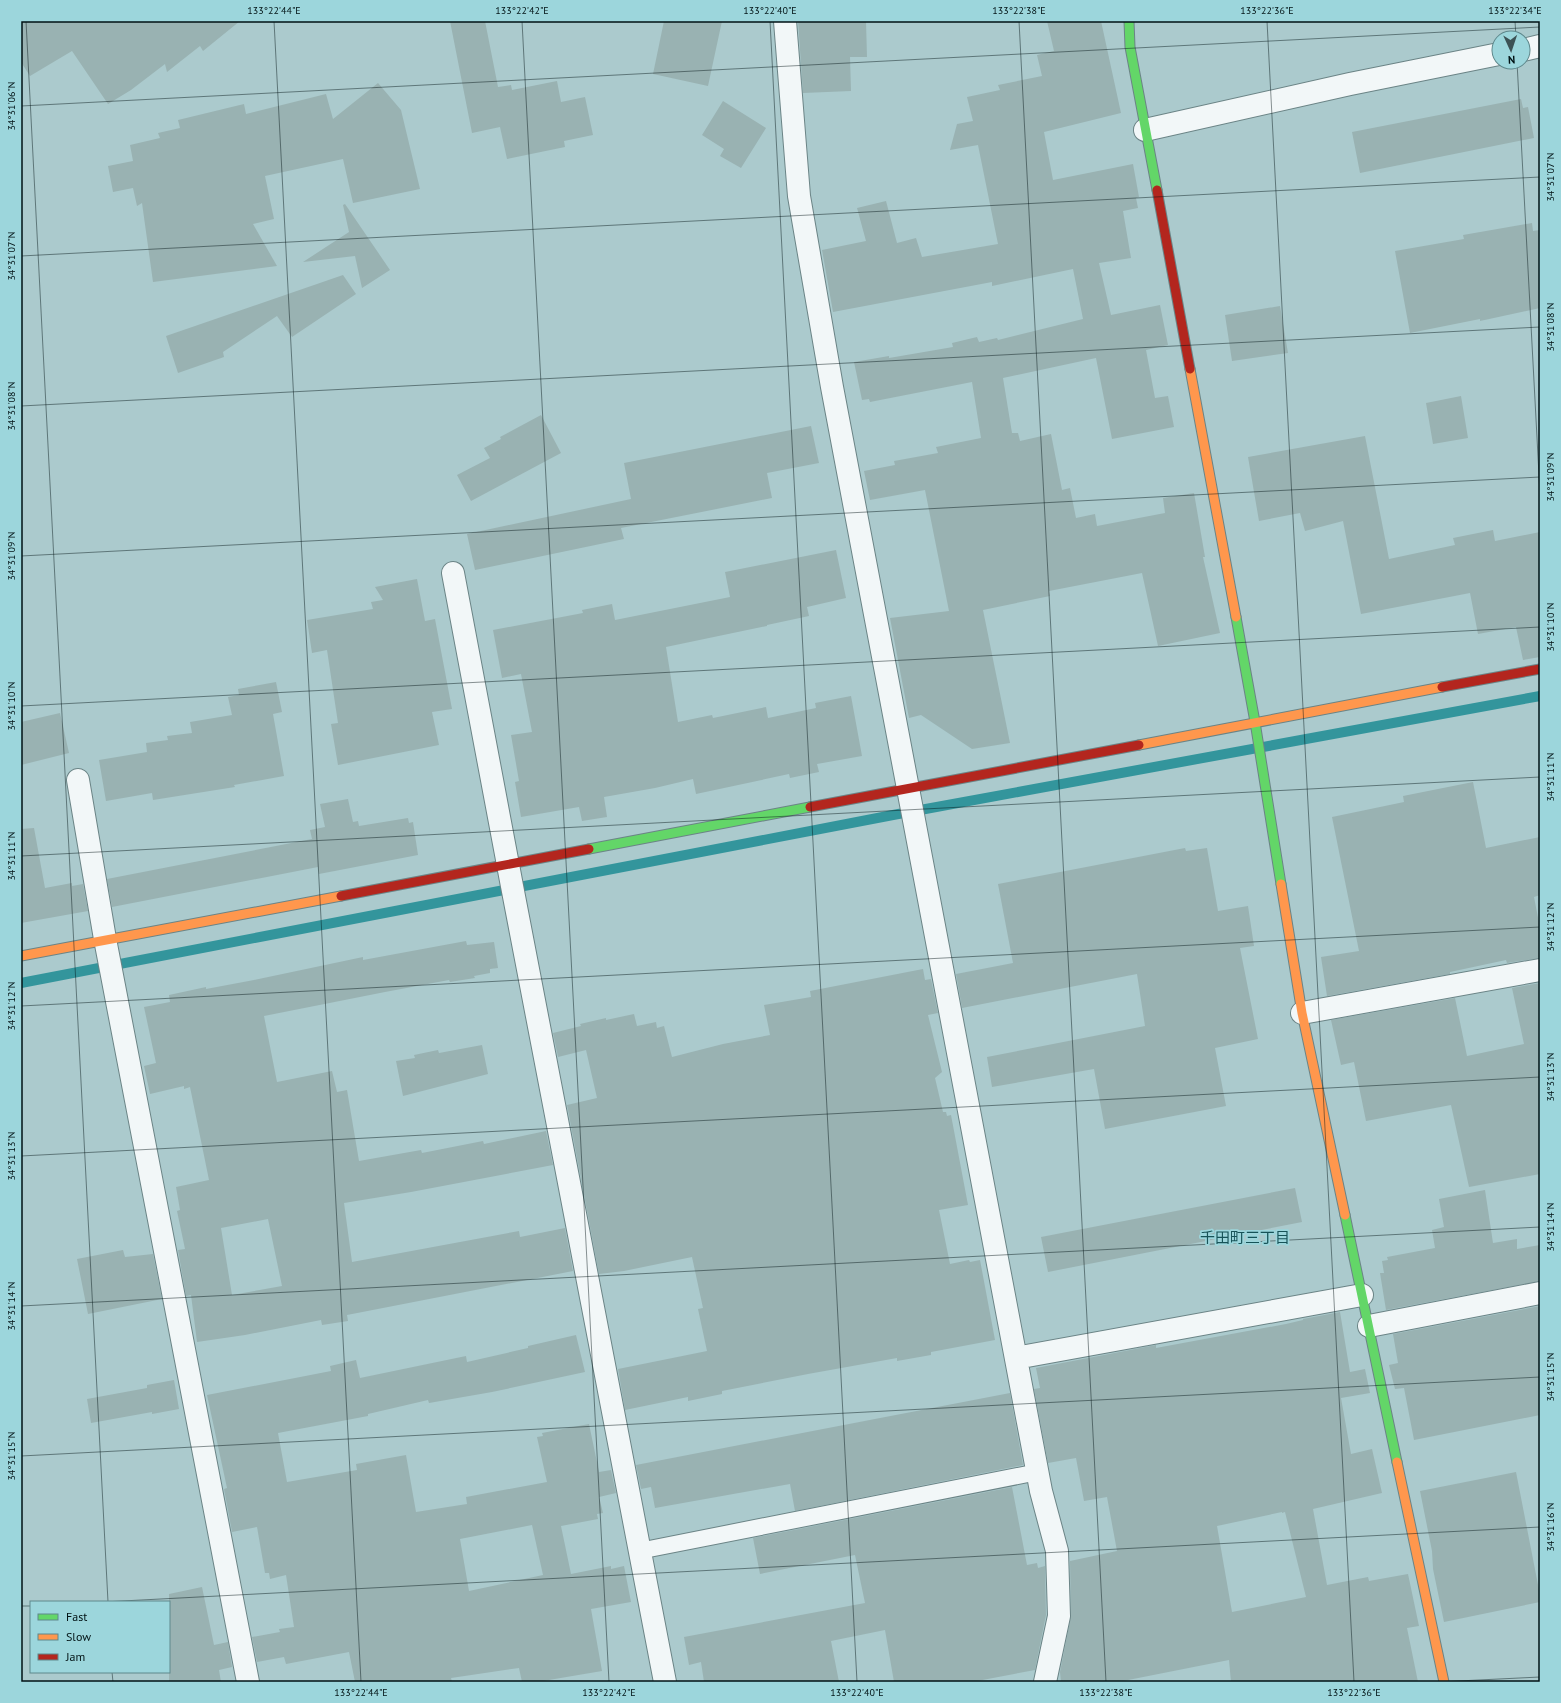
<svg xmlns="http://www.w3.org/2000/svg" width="1561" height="1703" viewBox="0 0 1561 1703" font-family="'PT Sans','Noto Sans JP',sans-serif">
	<rect width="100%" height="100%" fill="#abcacd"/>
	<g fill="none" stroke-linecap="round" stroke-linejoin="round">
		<path stroke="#33959c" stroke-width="10" d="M21 983 893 815 1540 696"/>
	</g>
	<path fill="#99b2b2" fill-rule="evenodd" d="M21 21H240L203 51 200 46 167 72 165 64 131 90 108 104 72 51 30 76 21 62Z
		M450 21H485L498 87 511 85 512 90 557 81 561 102 585 97 593 135 564 141 565 147 507 159 500 127 472 133Z
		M664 21H722L708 86 653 74Z
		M798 21H866L867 57H850L851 91 803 93Z
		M1047 21H1101L1121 113 1044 132 1053 180 1133 164 1139 197 1136 198 1138 208 1123 211 1131 258 1099 263 1111 315 1160 305 1168 345 1146 350 1155 398 1168 396 1174 427 1112 439 1096 358 1003 378 1012 433H1018L1020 441 1051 434 1062 490 1070 488 1076 518 1095 514 1097 526 1165 513 1163 498 1194 493 1205 557H1203L1220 633 1158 646 1142 573 1049 591 1050 596 983 610 1010 743 972 749 921 715 909 718 890 618 949 611 925 490 870 500 864 471 895 465 894 461 938 453 936 447 981 438 972 382 870 402 869 399 862 400 854 362 889 356V358L953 347 952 343 977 337 979 342 997 338 998 340 1083 319 1073 269 992 286V282L833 312 822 250 866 241 857 208 886 201 897 243 916 238 922 257 998 244 978 145 950 150 957 124 973 121 967 97 1000 90 998 85 1042 76 1037 55 1054 51Z
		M378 83 401 110 420 189 353 203 343 159 265 176 274 219 253 224 277 266 153 282 142 203 137 206 133 188 113 192 108 166 133 161 130 145 160 138 158 133 180 128 178 120 244 104 246 114 326 94 333 119Z
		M1521 99 1523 108 1528 107 1534 138 1360 173 1352 132Z
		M723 101 766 128 741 168 720 156 724 149 702 135Z
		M345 204 390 270 362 288 355 256 303 262 349 232 343 205Z
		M1532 223 1533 231 1540 230V308L1480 321V319L1410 333 1395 251 1464 239 1463 235Z
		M343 275 356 294 292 337 277 316 223 352 224 357 178 373 166 336Z
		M1280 306 1288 353 1232 361 1225 315Z
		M1461 396 1468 438 1433 444 1426 403Z
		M541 415 561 453 471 501 457 475 490 458 484 448 501 439 500 437Z
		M811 426 819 463 767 473 772 498 621 528 624 539 475 570 467 534 631 499 624 463Z
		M1365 436 1389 559 1455 545 1453 538 1493 530 1495 541 1540 532V657L1523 660 1516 627 1478 634 1470 593 1361 614 1343 521 1305 531 1300 513 1259 521 1248 457Z
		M836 550 846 598 807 607 809 616 767 625V626L666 647 678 722 712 715 713 718 766 707 768 718 816 708 815 703 851 696 862 756 817 764 819 772 790 778 789 774 696 794 693 779 655 788 604 797 607 817 582 821 579 807 521 817 515 782 519 781 511 735 532 732 521 674 502 678 493 630 583 613 582 610 612 604 615 620 730 597 725 572Z
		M417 579 425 621 435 619 452 709 432 712 439 745 338 765 331 724 338 723 327 650 312 653 307 620 373 609 371 602 383 600 375 587Z
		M276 682 282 712 273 714 284 776 234 785 235 787 153 800 152 793 106 801 99 760 147 752 146 743 168 740 167 736 192 733 190 722 232 715 228 697 239 695 238 689Z
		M60 713 69 753 21 765V722Z
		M1473 782 1486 848 1540 837V895L1534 897 1540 928V958L1507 963 1506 960 1450 972V974L1327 996 1321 957 1359 951 1332 817 1404 802 1403 796Z
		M348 799 353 822 358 821 359 826 408 818 409 823 413 822 418 855 319 874 318 867 112 907 107 879 312 839 310 830 325 827 320 804Z
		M34 828 45 888 72 883V886L83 884 88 911 21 923V829Z
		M1185 848 1186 851 1207 848 1218 911 1248 906 1254 946 1240 948 1258 1039 1215 1048 1226 1106 1105 1129 1094 1069 992 1087 987 1057 1145 1026 1137 974 962 1008 956 974 1013 963 998 884Z
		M466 941 467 945 494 942 498 968 490 969V973L474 976 475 978 450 982 449 980 385 992 264 1016 277 1082 332 1071 337 1092 347 1090 359 1161 421 1150 422 1153 483 1141 484 1144 546 1131 553 1165 411 1192 344 1203 352 1262 519 1231 520 1237 565 1228 573 1271 347 1315 348 1321 322 1325 321 1320 245 1335 197 1342 191 1295 186 1296 178 1250 185 1249 177 1211 180 1210 176 1187 209 1180 190 1087 184 1089V1086L150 1094 144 1066 156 1063 144 1007 170 1002 169 995 206 987V989L254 980 363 957V960ZM268 1219 282 1286 232 1295 221 1228Z
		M923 969 925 980 931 979 938 1013 928 1015 942 1072 935 1078 943 1112H946L947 1116 951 1115 968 1205 939 1210 950 1264 969 1260 970 1262 980 1260 995 1340 931 1352V1355L897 1361V1358L808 1374 722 1391V1394L688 1401V1397L625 1410 618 1369 707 1351 698 1309 703 1308 692 1257 624 1271 599 1274 567 1105 597 1098 586 1050 558 1057 553 1033 581 1026 580 1024 606 1018V1020L634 1014 637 1026 656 1022 657 1028 664 1026 672 1057 723 1044 770 1035 764 1005 811 997 810 991Z
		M1540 983V1174L1469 1187 1451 1105 1366 1121 1354 1062 1341 1065 1331 1020 1455 998 1467 1056 1524 1044 1512 988Z
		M482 1045 488 1074 403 1096 396 1061 415 1058 414 1055 438 1050 439 1053Z
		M1295 1188 1302 1222 1048 1272 1041 1237Z
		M1485 1190 1493 1243 1517 1239V1249L1540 1245V1281L1386 1310 1380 1273H1384L1382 1261 1388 1260 1387 1257 1435 1248 1432 1230 1444 1227 1439 1199Z
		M123 1250 125 1257 153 1254 162 1299 88 1314 77 1259Z
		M1540 1306V1415L1414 1440 1404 1388 1395 1389 1389 1365 1398 1363 1393 1334Z
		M1340 1312 1350 1372 1365 1369 1370 1393 1341 1398 1351 1454 1372 1449 1382 1493 1313 1509 1327 1585 1368 1577 1369 1581 1408 1574 1419 1626 1407 1628 1418 1682H1231L1229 1660 1118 1682H1061L1060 1672 1071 1616 1070 1561 1117 1551 1107 1497 1084 1501 1076 1458 1048 1463 1034 1389 1040 1388 1036 1368 1156 1345V1348L1286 1324 1303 1320V1319ZM1282 1512V1513L1285 1512 1306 1597 1232 1612 1217 1526Z
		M576 1335 585 1372 492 1392 429 1403 428 1400 368 1414V1416L278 1433 287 1482 357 1470 356 1464 406 1455 416 1512 467 1504 466 1497 547 1482 537 1437 543 1436 542 1433 589 1424 599 1472 611 1470 616 1493 599 1497 603 1513 597 1514 598 1519 561 1526 571 1574 611 1566V1569L624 1566 631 1602 591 1609 602 1671 537 1682H522L519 1668 451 1678 452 1682H355L349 1652 286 1664 284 1657 257 1662 252 1637 280 1632 279 1629 294 1627 286 1575 270 1579 269 1573H265L257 1527 232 1532 224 1489 227 1488 207 1395 331 1371 330 1366 356 1360 360 1378 466 1356 467 1362 528 1348V1346ZM532 1525 543 1575 469 1591 460 1539Z
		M174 1380 179 1409 152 1414V1412L91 1423 87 1399 147 1388V1385Z
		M1010 1393 1023 1465 795 1511 790 1484 655 1508 651 1487 641 1489 636 1465Z
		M1516 1472 1540 1595V1602L1444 1622 1433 1569 1432 1551 1420 1491Z
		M1012 1487 1027 1565 1037 1563 1038 1568 1045 1566 1046 1615 1035 1670 972 1682H894L885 1630 831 1641 839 1682H704L701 1662 689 1665 684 1637 865 1603 855 1555 760 1574 753 1538Z
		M202 1587 214 1645 228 1642 232 1667 219 1670 221 1682H169V1594Z"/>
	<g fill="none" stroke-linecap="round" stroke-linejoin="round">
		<defs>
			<path id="lane" d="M639 1551 1038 1472"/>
			<path id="street" d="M785 21 799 196 832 387 1041 1491 1057 1551 1059 1616 1045 1682
				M1523 50 1540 46
				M1145 130 1350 84 1499 54
				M453 573 512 886 665 1682
				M78 780 105 939 248 1682
				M1302 1013 1540 970
				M1369 1326 1540 1293
				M1016 1358 1362 1295"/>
			<path id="fast" d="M1129 21 1130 47 1157 190
				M1236 617 1255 722 1281 884
				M589 849 810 807
				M1345 1215 1397 1462"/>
			<path id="slow" d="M1190 369 1236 617
				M1139 745 1442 687
				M1281 884 1302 1013 1345 1215
				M21 956 341 896
				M1397 1462 1444 1682"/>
			<path id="jam" d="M1157 190 1190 369
				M1442 687 1540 669
				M810 807 1139 745
				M341 896 589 849"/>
		</defs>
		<use href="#lane" stroke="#6b8486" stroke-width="18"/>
		<use href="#street" stroke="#6b8486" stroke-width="24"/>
		<use href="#fast" stroke="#6b8486" stroke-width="11"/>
		<use href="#slow" stroke="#6b8486" stroke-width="11"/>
		<use href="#jam" stroke="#6b8486" stroke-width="11"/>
		<use href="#lane" stroke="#f2f7f8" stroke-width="16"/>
		<use href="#street" stroke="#f2f7f8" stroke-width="22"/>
		<use href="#fast" stroke="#63d668" stroke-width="9"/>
		<use href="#slow" stroke="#ff974d" stroke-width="9"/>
		<use href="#jam" stroke="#b3261e" stroke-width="9"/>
	</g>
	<path fill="none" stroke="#001214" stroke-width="1" stroke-opacity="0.45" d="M26 21 108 1602M274 21 361 1682M522 21 609 1682M770 21 857 1682M1019 21 1106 1682M1267 21 1354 1682M1515 21 1516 38M1517 62 1540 494M21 106 1540 27M21 256 1540 177M21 406 1540 327M21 556 1540 477M21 706 1540 627M21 856 1540 777M21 1006 1540 927M21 1156 1540 1077M21 1306 1540 1227M21 1456 1540 1377M103 1602 1540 1527M21 1606H31M112 1672 113 1682M1438 1682 1540 1677"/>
	<g text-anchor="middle" stroke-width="3.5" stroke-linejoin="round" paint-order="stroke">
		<g font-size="15" fill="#175358" stroke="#9cd6dc">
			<text x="1245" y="1243">千田町三丁目</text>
		</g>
	</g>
	<rect width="1561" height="1703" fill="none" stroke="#9cd6dc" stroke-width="44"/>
	<rect x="30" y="1601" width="140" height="72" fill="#9cd6dc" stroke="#5e888c"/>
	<rect x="38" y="1614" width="20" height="6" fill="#63d668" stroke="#5e888c"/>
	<text x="66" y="1621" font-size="12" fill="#001214">Fast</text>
	<rect x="38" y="1634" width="20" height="6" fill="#ff974d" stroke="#5e888c"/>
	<text x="66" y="1641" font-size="12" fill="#001214">Slow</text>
	<rect x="38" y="1654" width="20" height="6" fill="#b3261e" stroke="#5e888c"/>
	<text x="66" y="1661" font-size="12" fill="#001214">Jam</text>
	<g transform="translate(1511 50) rotate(177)"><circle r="19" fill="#9cd6dc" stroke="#5e888c"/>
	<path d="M0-3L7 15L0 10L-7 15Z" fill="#3c5255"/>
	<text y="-6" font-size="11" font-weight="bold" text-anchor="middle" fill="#001214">N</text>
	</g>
	<rect x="22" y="22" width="1517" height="1659" fill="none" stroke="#001214" stroke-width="1.5"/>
	<g font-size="10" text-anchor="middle" fill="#001214">
		<text x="274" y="14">133°22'44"E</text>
		<text x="522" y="14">133°22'42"E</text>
		<text x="770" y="14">133°22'40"E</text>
		<text x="1019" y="14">133°22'38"E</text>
		<text x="1267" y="14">133°22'36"E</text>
		<text x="1515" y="14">133°22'34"E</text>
		<text transform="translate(11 106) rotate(-90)" y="4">34°31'06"N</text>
		<text transform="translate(1550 177) rotate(-90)" y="4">34°31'07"N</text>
		<text transform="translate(11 256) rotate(-90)" y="4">34°31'07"N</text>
		<text transform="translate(1550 327) rotate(-90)" y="4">34°31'08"N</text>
		<text transform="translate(11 406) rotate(-90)" y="4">34°31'08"N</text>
		<text transform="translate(1550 477) rotate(-90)" y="4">34°31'09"N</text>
		<text transform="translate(11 556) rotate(-90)" y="4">34°31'09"N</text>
		<text transform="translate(1550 627) rotate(-90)" y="4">34°31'10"N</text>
		<text transform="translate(11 706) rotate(-90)" y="4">34°31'10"N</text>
		<text transform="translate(1550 777) rotate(-90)" y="4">34°31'11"N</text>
		<text transform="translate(11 856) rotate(-90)" y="4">34°31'11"N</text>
		<text transform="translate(1550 927) rotate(-90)" y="4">34°31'12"N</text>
		<text transform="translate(11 1006) rotate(-90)" y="4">34°31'12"N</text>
		<text transform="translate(1550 1077) rotate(-90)" y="4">34°31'13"N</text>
		<text transform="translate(11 1156) rotate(-90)" y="4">34°31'13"N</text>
		<text transform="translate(1550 1227) rotate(-90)" y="4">34°31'14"N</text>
		<text transform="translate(11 1306) rotate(-90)" y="4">34°31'14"N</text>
		<text transform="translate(1550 1377) rotate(-90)" y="4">34°31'15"N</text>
		<text transform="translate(11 1456) rotate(-90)" y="4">34°31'15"N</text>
		<text transform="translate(1550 1527) rotate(-90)" y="4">34°31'16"N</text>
		<text x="361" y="1696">133°22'44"E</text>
		<text x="609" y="1696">133°22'42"E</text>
		<text x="857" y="1696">133°22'40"E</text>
		<text x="1106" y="1696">133°22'38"E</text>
		<text x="1354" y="1696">133°22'36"E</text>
	</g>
</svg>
